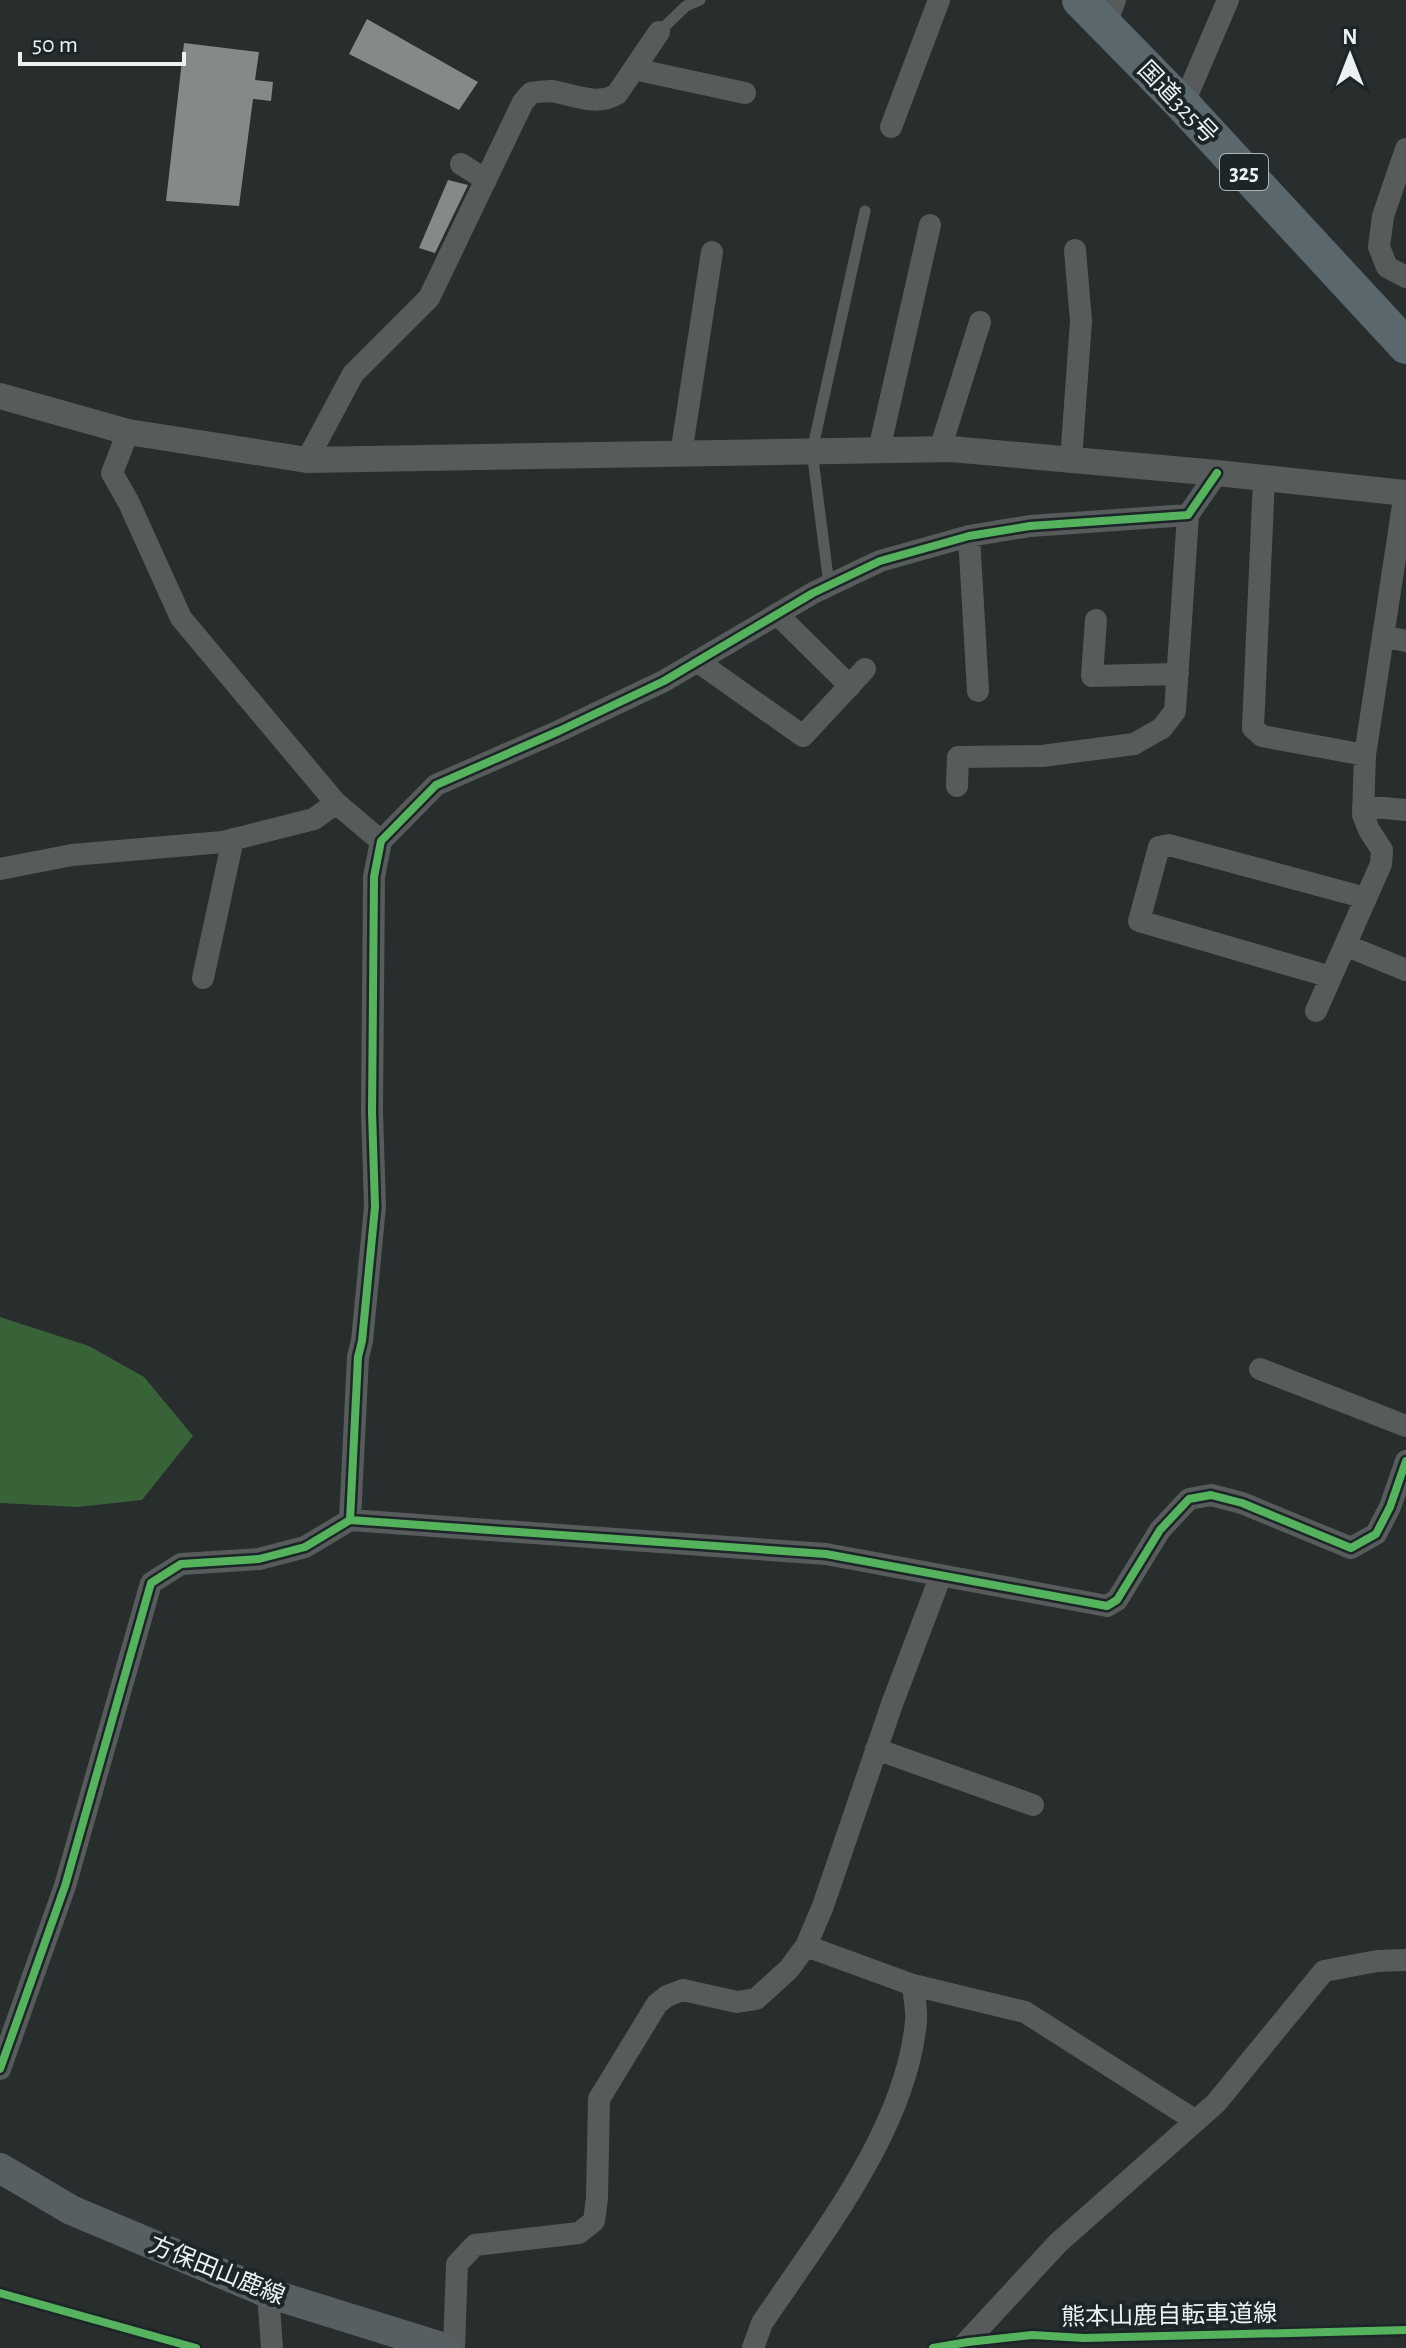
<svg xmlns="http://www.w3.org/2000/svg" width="1406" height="2348" viewBox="0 0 1406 2348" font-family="'Alegreya Sans','Noto Sans JP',sans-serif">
	<rect width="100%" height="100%" fill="#282d2e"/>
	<path fill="#386339" d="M0 1317 89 1346 144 1377 193 1436 142 1500 77 1507 0 1503Z"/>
	<path fill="#868989" d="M367 19 478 82 459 110 349 54Z
		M184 43 259 52 255 80 273 82 271 101 253 99 239 206 166 201Z
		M448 180 468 185 435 253 419 248Z"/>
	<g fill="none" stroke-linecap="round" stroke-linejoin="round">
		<path stroke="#575b5b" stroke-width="11" d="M659 32 686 6 700 0
			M829 585 812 451 865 211"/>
		<path stroke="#575b5b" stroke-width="22" d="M1105 26 1115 0
			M634 69 745 93
			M1183 105 1228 0
			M891 127 939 0
			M1406 149 1383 216 1379 247 1387 267 1406 277
			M461 164 486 180
			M128 432 112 473 129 503 181 618 336 803 381 841
			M940 449 980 322
			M879 450 930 225
			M681 454 712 252
			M307 460 353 374 429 298 523 102 531 93C538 92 544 91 551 91 573 94 596 107 617 94L659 32
			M1071 460 1081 321 1075 250
			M1264 478 1253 728 1262 736 1365 755
			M969 536 978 691
			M777 614 850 686
			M1096 620 1092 676 1178 674
			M1383 636 1406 641
			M697 661 803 736 865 669
			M957 786 958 757 1042 756 1134 744 1162 728 1175 711 1188 515
			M1363 806 1406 810
			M0 869 72 855 223 842 314 819 336 803
			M1345 945 1406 970
			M1331 977 1139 921 1159 847 1169 845 1366 898
			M203 978 233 839
			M1316 1011 1381 864 1382 850 1369 830 1363 815 1365 755 1405 492
			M1260 1369 1406 1426
			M350 1520 358 1357 362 1341 375 1207 372 1112 374 877 381 841 436 785 559 731 664 681 813 593 880 561 969 536 1030 526 1188 515 1217 473
			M876 1749 1033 1805
			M806 1946 913 1985 1025 2012 1196 2121
			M0 2069 65 1886 151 1583 181 1564 259 1559 305 1547 350 1520 826 1554 1107 1606 1117 1600 1160 1530 1189 1499 1211 1495 1242 1503 1351 1548 1376 1534 1390 1507 1406 1461
			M268 2293 272 2348
			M454 2348 457 2264 475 2245 579 2233 594 2221 597 2198 599 2099 657 2004 667 1996 683 1990 737 2002 756 1999 789 1969 806 1946 823 1906 892 1704 941 1575
			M753 2348 762 2323C821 2235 906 2130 916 2021 917 2010 914 1996 913 1985
			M961 2348 1058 2243 1216 2103 1324 1971 1377 1961 1406 1960"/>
		<path stroke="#575b5b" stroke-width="26" d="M0 396 128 432 307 460 951 449 1217 473 1406 493"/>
		<path stroke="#585f62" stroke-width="30" d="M0 2168 71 2210 268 2293 445 2348"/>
		<path stroke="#5a676c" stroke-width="36" d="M1080 0 1183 105 1406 346"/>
		<defs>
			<path id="cycleway" d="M350 1520 358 1357 362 1341 375 1207 372 1112 374 877 381 841 436 785 559 731 664 681 813 593 880 561 969 536 1030 526 1188 515 1217 473
				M0 2069 65 1886 151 1583 181 1564 259 1559 305 1547 350 1520 826 1554 1107 1606 1117 1600 1160 1530 1189 1499 1211 1495 1242 1503 1351 1548 1376 1534 1390 1507 1406 1461
				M0 2293 196 2348
				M933 2348 968 2342 1032 2335 1084 2338 1406 2330"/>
		</defs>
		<use href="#cycleway" stroke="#1c2527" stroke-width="13"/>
		<use href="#cycleway" stroke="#56b35d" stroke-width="8"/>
	</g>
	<g text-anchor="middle" stroke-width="8" stroke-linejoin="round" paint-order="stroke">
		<rect fill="#1c2527" stroke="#aeb4b6" stroke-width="2" x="1220" y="154" width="48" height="36" rx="6"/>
		<g font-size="22" font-weight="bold" fill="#ecf2f3">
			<text x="1244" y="180">325</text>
		</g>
		<g font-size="24" fill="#ecf2f3" stroke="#1c2527">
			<text transform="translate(1178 102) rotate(46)" y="8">国道325号</text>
			<text transform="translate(217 2270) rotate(22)" y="8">方保田山鹿線</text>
			<text transform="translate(1169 2315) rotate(-1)" y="8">熊本山鹿自転車道線</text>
		</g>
	</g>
	<g transform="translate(1350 56)" stroke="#1c2527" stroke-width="6" paint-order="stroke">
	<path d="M0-6L14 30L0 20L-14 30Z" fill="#ecf2f3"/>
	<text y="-12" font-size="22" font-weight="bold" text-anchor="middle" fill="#ecf2f3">N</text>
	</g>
	<path d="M20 52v12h164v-12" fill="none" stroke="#ecf2f3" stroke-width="4"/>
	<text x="32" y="52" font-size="24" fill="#ecf2f3" stroke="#1c2527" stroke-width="6" paint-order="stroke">50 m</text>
</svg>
